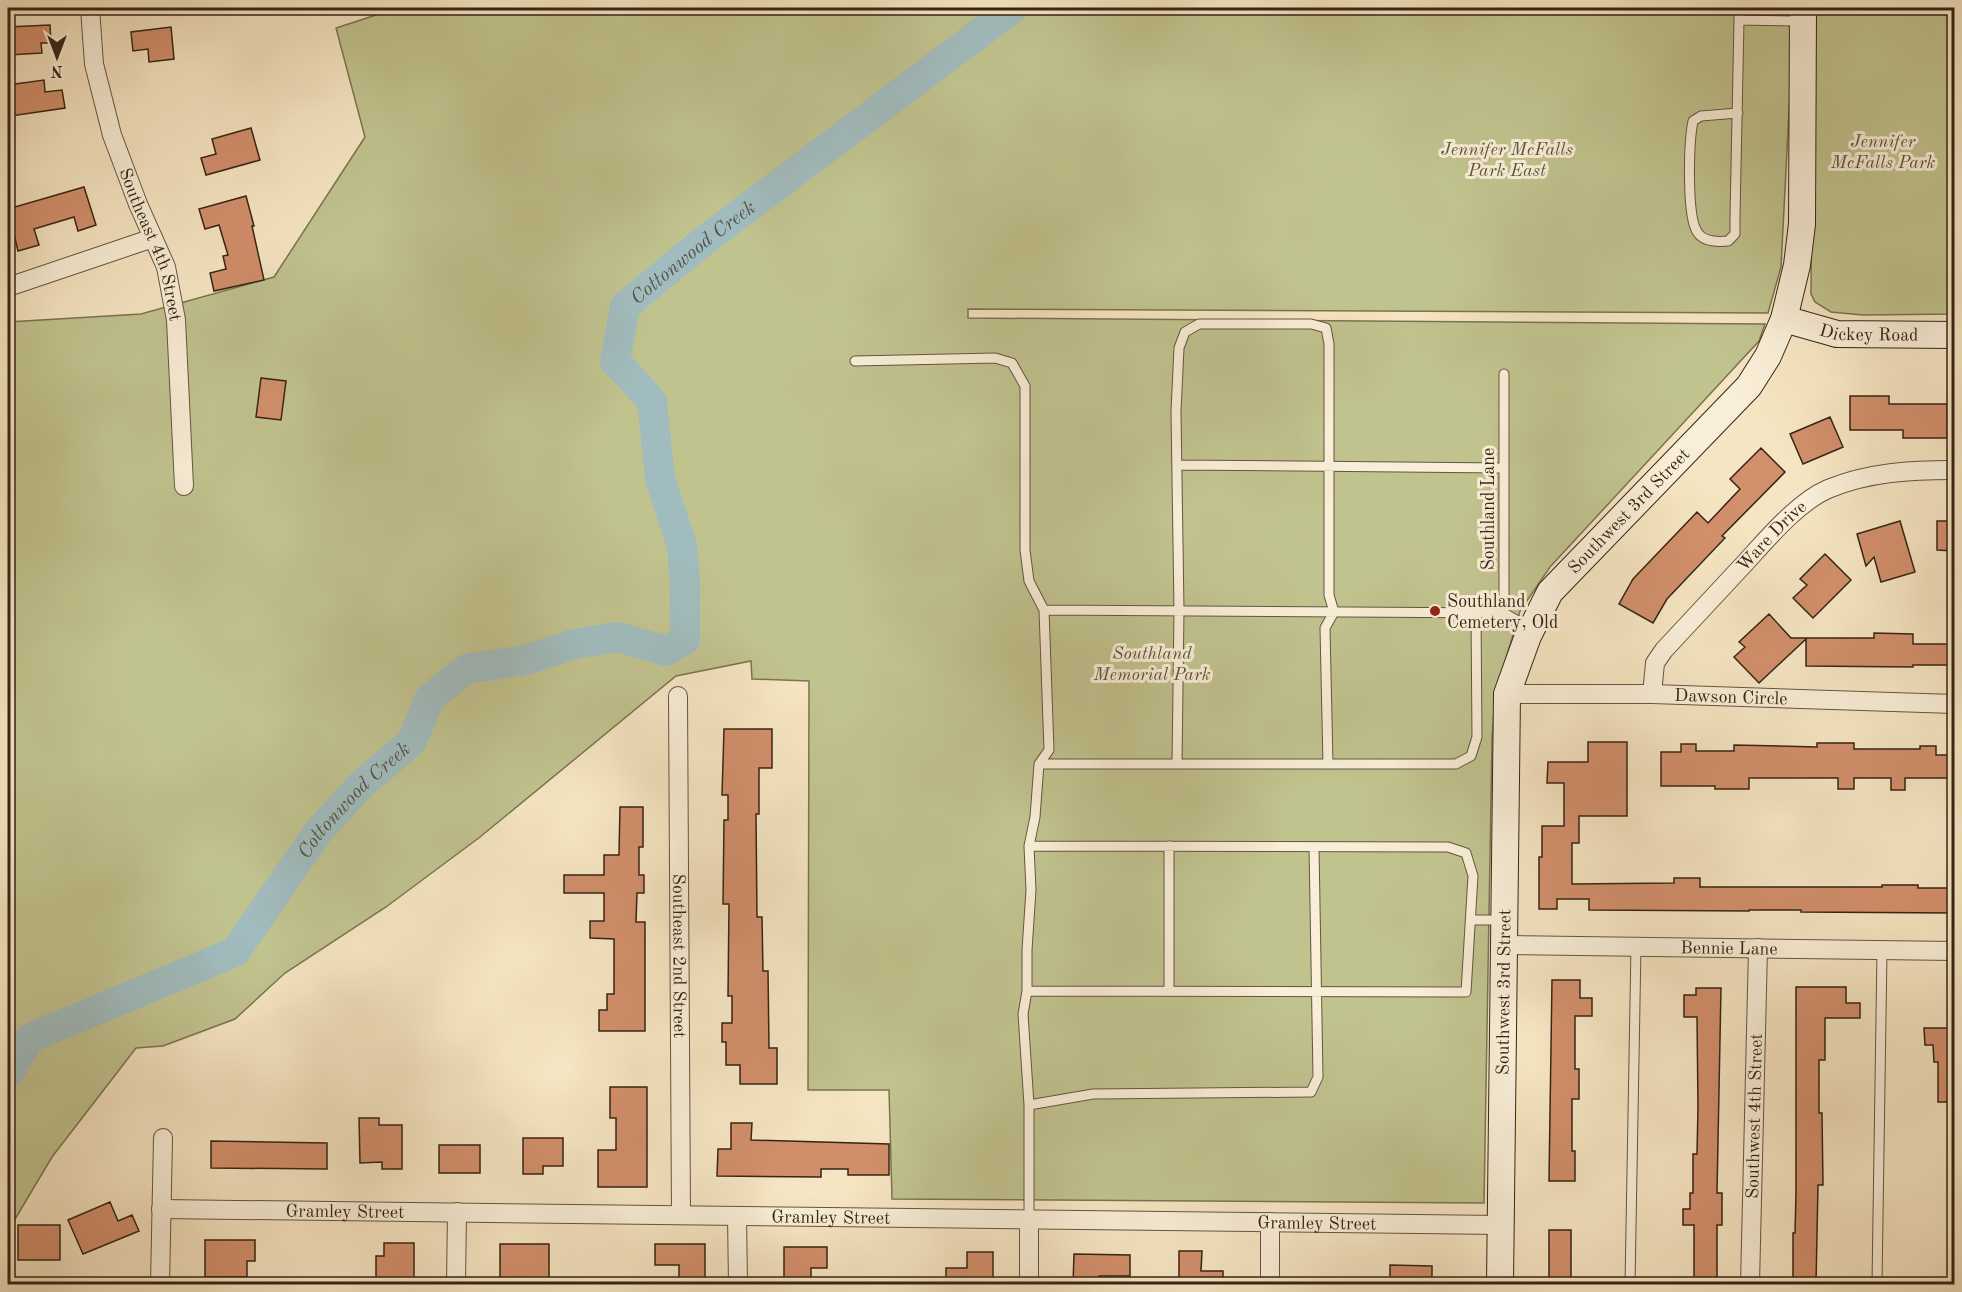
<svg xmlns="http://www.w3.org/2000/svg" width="1962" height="1292" viewBox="0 0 1962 1292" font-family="'Old Standard TT',serif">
	<rect width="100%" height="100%" fill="#f6e5c2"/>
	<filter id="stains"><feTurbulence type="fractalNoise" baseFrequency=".00333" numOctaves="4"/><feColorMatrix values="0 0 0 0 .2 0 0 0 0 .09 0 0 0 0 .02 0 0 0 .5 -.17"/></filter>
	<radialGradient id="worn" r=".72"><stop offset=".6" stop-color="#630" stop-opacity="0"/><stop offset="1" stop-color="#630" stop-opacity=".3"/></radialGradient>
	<path fill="#c1c38f" stroke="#7a7452" stroke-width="1.5" d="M384 8H1792V53L1781 267 1768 313 968 309V318L1765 324 1759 341 1550 567 1520 611 1495 696 1492 740 1484 1203 892 1199 889 1090H808L809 681 752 679 751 661 676 676 480 837 386 907 285 973 235 1019 163 1046 136 1048 52 1157 8 1231V322L141 314 274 277 365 137 336 28 376 15Z
		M1813 8H1954V314L1863 315 1831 312 1815 302 1811 294Z"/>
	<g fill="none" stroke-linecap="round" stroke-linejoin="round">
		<path stroke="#a1bcbe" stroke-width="30" id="s1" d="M8 1074 30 1038 235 952 318 832 360 786 412 741 430 698 466 669 526 660 574 644 618 637 666 651 685 640V583L682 546 660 479 652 401 615 361 625 306 705 240 1013 8"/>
	</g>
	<path fill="#d28f6c" stroke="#342515" stroke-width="1.5" d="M50 25 51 43H41L42 53 8 55V27Z
		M171 27 174 59 149 62 148 49 133 51 131 32Z
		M44 80 45 92 62 90 65 108 11 116 8 85Z
		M251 128 260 160 206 175 201 158 216 154 212 139Z
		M84 187 96 225 78 231 74 217 34 229 39 245 18 251 8 209Z
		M246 196 254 226H252L264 280 214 291 210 273 226 269 223 256 228 255 219 225 205 229 199 209Z
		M261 378 286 381 281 420 256 417Z
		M1850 396H1889V404H1947V438H1903V430H1850Z
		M1830 417 1843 447 1803 464 1790 434Z
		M1761 448 1785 472 1722 536 1725 538 1667 599 1653 623 1619 604 1633 579 1697 512 1708 523 1740 489 1730 479Z
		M1900 521 1915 572 1881 582 1874 557 1866 566 1857 534Z
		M1937 521H1954V551L1937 550Z
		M1825 554 1851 580 1813 618 1793 598 1807 585 1800 579Z
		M1769 614 1791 638H1874V633L1913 634V644H1954V665H1913V667L1806 666V639L1759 683 1734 657 1745 647 1739 642Z
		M724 729H772V768H759V814H756L757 917H762L763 971H768L769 1048H777V1084H740V1065H726V1042H722V1023H732V996H728L729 904H723L724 820H728V795H722Z
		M1588 742H1627V816H1579V843H1572V884L1674 883V878H1700V887H1882V885H1918V888H1954V913L1801 912V910H1749V911L1589 910V899H1557V909H1539V857H1542V826H1564V783H1547L1548 762H1588Z
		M1817 743H1854V749H1920V746H1936V755H1954V778H1905V790H1891V778H1854V789H1838V778H1749V789H1715V786H1661V752H1681V744H1696V751H1734V745L1817 747Z
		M620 807H643V847H639V875H644V893H637L636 922H645V1031H599V1010H607V994H614V939L590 938V921H604V893H564V875H604V855H619Z
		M1552 980H1580V998H1592V1016H1575V1069H1579V1099H1572V1151H1575V1181H1549Z
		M1796 987H1846V1003H1860V1018H1825V1060H1819V1113H1822L1823 1185H1818L1816 1284H1793V1233H1795L1796 1193Z
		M1696 988H1721L1717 1193H1722V1225H1717V1284H1694V1225H1683V1209H1690V1193H1693V1154H1697L1698 1107 1697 1017H1684V995H1696Z
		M1924 1028H1954V1102H1938V1062H1934L1933 1045H1925Z
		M610 1087H647V1187H598V1150H616V1118H610Z
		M359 1118H379V1125H402V1169H382V1162L360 1163Z
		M731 1123H752L751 1140 889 1144V1175H848V1169H821V1177L717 1176 718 1149H731Z
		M523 1138H563V1166H543V1174H523Z
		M211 1141 327 1143V1169L211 1168Z
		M439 1145H480V1173H439Z
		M110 1202 118 1221 132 1215 139 1231 83 1254 68 1220Z
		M18 1225H60V1260H18Z
		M1549 1230H1571V1284H1549Z
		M205 1240H255V1261H247V1277H205Z
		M384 1243H414V1283H376V1256H384Z
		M500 1244H549V1281H500Z
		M655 1244H705V1282H679V1265H655Z
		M784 1247H827V1268H811V1284H784Z
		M1179 1251H1202L1201 1271H1223V1284H1179Z
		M967 1252H993V1284H946V1268H967Z
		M1074 1254 1130 1255V1276H1099L1098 1284H1073Z
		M1390 1265 1432 1266V1284H1390Z"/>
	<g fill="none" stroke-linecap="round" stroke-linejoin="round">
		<defs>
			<path id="lane" d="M1739 8V20L1800 21
				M1738 113 1701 116 1693 121C1689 141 1686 218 1698 233 1704 242 1718 242 1728 241L1735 234V217L1739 20
				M855 361 995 358 1012 363 1025 386V550L1029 581 1044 610 1049 750 1039 764 1035 817 1029 846 1031 890 1027 950V991L1023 1014 1029 1105V1219
				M1504 374V613L1530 628
				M1177 465 1504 468
				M1044 610 1504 613
				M1039 764H1456L1471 756 1477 737 1476 613
				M1177 764 1179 610 1176 411 1179 348 1185 332 1199 324H1311L1326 328 1329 344V595L1334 612 1325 628 1328 764
				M1471 920H1501
				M1027 991 1466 992 1473 876 1466 853 1448 847 1029 846
				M1169 991V846
				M1029 1105 1093 1094 1311 1092 1318 1077 1314 847
				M1630 1284 1636 946
				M1877 1284 1882 950"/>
			<g id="street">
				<path id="s2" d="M90 8 94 64 112 135 138 204 166 267 176 320 184 486"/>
				<path d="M8 287 153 238"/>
				<path id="s3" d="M1507 694H1652L1954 704"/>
				<path id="s4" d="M1652 694 1655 663 1664 650C1692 620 1719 591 1746 562 1768 538 1798 502 1828 489 1869 472 1911 470 1954 470"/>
				<path id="s5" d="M678 696 681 1215"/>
				<path id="s6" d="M1504 945 1954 951"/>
				<path id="s7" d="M161 1209 1500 1225"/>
				<path d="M737 1216 738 1284"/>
				<path d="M160 1284 163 1138"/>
				<path d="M456 1284 457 1212"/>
				<path d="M1029 1284V1219"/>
				<path d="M1270 1284V1222"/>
				<path id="s8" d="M1750 1284 1758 948"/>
			</g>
			<g id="secondary">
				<path id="s9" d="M1784 319 1837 334 1954 335"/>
				<path id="s10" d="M1500 1284 1507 694 1528 636 1550 592 1749 386 1768 356 1784 319 1797 265 1802 224 1803 8"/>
			</g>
		</defs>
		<use href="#lane" stroke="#645540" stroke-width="11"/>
		<use href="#street" stroke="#645540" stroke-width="20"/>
		<use href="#secondary" stroke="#342515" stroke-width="28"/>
		<use href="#lane" stroke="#f9eed7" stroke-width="9"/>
		<use href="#street" stroke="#f9eed7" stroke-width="18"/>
		<use href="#secondary" stroke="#f9eed7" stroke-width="26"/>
	</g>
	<circle fill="#8f2418" stroke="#f9eed7" stroke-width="2" cx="1435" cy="611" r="6"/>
	<g text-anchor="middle" stroke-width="6" stroke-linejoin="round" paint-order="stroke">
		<g font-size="18" font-style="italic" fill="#5e543a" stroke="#f9eed7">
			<text x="1883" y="147">Jennifer<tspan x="1883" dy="21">McFalls Park</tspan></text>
			<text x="1507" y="155">Jennifer McFalls<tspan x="1507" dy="21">Park East</tspan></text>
			<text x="1152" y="659">Southland<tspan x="1152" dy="21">Memorial Park</tspan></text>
		</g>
		<g font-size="18" fill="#342515" stroke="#f9eed7">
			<text dy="6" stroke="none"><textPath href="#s2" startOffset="246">Southeast 4th Street</textPath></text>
			<text dy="6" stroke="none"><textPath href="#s9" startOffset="87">Dickey Road</textPath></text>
			<text transform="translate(1488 509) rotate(-90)" y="6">Southland Lane</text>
			<text dy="6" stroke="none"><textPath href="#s10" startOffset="814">Southwest 3rd Street</textPath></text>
			<text dy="6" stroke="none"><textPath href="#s4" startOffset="204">Ware Drive</textPath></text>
			<text dy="6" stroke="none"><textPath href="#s3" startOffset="224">Dawson Circle</textPath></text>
			<text dy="6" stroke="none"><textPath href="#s6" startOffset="225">Bennie Lane</textPath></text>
			<text dy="6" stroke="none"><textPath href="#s5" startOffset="260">Southeast 2nd Street</textPath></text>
			<text dy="6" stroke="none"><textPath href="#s10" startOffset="292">Southwest 3rd Street</textPath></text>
			<text dy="6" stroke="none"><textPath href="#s8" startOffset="168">Southwest 4th Street</textPath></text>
			<text dy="6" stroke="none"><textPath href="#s7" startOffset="184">Gramley Street</textPath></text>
			<text dy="6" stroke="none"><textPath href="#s7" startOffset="670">Gramley Street</textPath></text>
			<text dy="6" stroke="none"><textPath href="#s7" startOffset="1156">Gramley Street</textPath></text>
		</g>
		<g font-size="18" fill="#342515" stroke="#f9eed7" text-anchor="start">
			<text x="1447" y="607">Southland<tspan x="1447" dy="21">Cemetery, Old</tspan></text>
		</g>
		<g font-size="20" font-style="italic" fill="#555248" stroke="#f9eed7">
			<text dy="7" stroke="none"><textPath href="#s1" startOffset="1302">Cottonwood Creek</textPath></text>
			<text dy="7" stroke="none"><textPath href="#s1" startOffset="458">Cottonwood Creek</textPath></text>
		</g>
	</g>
	<rect width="1962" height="1292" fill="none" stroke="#f6e5c2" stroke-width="30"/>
	<rect x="9" y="9" width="1944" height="1274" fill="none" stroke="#342515" stroke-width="3"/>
	<rect x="15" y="15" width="1932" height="1262" fill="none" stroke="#342515" stroke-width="1.5"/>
	<g transform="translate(57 57) rotate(180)" stroke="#f9eed7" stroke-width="4.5" paint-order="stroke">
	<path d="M0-4.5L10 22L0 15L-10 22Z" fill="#342515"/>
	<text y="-9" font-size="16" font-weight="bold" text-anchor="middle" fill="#342515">N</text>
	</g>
	<rect width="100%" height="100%" filter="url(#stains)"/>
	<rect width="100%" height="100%" fill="url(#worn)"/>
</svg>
